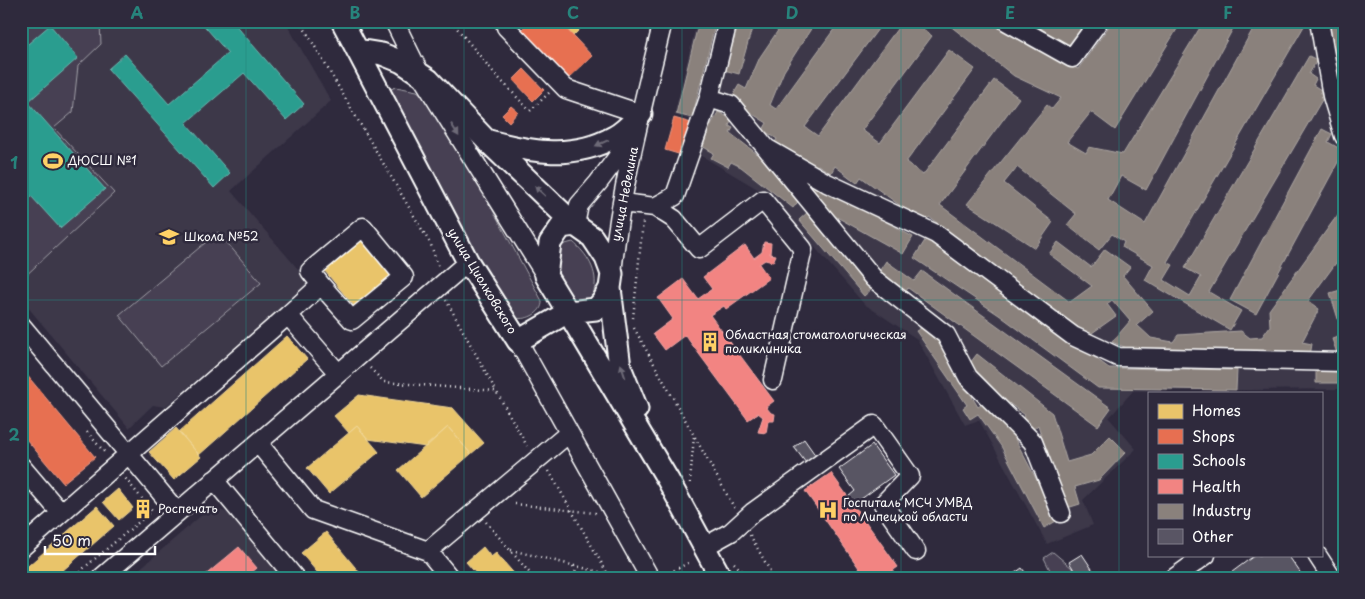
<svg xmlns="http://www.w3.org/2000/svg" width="1365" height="599" viewBox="0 0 1365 599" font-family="'Playpen Sans',sans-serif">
	<rect width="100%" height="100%" fill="#2f2a3d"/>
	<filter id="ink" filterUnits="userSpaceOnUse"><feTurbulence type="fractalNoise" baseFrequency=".02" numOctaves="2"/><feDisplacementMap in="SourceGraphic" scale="10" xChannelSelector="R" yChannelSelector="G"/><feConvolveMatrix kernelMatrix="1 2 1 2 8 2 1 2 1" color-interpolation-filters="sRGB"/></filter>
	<g filter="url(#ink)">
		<path fill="#3c3749" d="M29 21H285L331 101 231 191 310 283 165 407 153 405 129 428 21 299V28Z
			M697 21H1344V389L1133 391 1109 418 1136 449 1083 500 1093 525 1047 544 979 420 965 425 917 339 864 304 771 197 695 152 707 125 674 115Z
			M211 507 231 514 284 578H129Z"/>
		<path fill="#464152" stroke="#a2a0a8" d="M29 21H98L100 23 101 44 78 66 73 112 54 128 114 193 21 280V28Z
			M396 87 417 91 437 107 542 301C543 314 524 322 513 317 510 315 506 311 504 308L389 95 391 89Z
			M218 232 261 283 161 366 119 315Z
			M573 242C587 254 599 272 594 291 593 294 590 299 587 301 585 303 579 304 576 305L556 283 554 256 561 245Z
			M1053 552 1072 568 1079 578H1054L1044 558Z"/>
		<path fill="#e9c46a" stroke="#f0d697" d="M559 21H588L573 36Z
			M362 238 393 275 355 307 324 270Z
			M287 336 307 359 199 455 179 432Z
			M359 395 453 408 484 443 471 454 448 427 426 447 368 439 357 426 349 433 334 416Z
			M357 426 379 452 329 494 307 468Z
			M448 427 471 454 421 497 398 470Z
			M176 428 201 457 174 480 149 452Z
			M118 489 133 508 119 520 103 502Z
			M97 506 114 526 54 578H21V572Z
			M326 532 364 578H322L301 553Z
			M483 547 491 557 496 553 518 578H480L466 562Z"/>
		<path fill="#e76f51" stroke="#ee9a85" d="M521 21H559L592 56 567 80 520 31 525 26Z
			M524 69 544 90 533 101 513 80Z
			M511 106 518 112 509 122 502 115Z
			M674 118 695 124 685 156 665 150Z
			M21 368 95 457 63 483 21 433Z"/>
		<path fill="#2a9d8f" stroke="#6abab1" d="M200 21H232L304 104 286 120 244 73 186 123 230 173 214 188 108 69 125 54 169 104 228 53Z
			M50 25 78 58 28 102 105 189 60 228 21 185V50Z"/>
		<path fill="#f28482" stroke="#f6a9a8" d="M764 242 771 243 770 254 776 255 773 262 765 260 759 264 769 278 726 309 724 306 710 315 774 401 766 407 771 413 775 414 774 421H768L766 433 758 432 763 417 758 413 748 420 685 335 665 350 653 334 673 319 658 298 683 279 698 299 712 289 703 277 745 245 754 258 762 252Z
			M831 473 898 567 882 578H866L805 491Z
			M239 547 257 568 245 578H202Z"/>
		<path fill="#8a817c" stroke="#ada7a3" d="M699 21H716L692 118 676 114Z
			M740 21H754L739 74 724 70Z
			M793 21H816L784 71 770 105 776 109 840 21H884L805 127 818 136 903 21H913L932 36 862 130 880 143 949 50 975 69 906 162 923 175 994 80 1019 98 940 205 1070 302 1092 286 1049 254 1058 242 1091 267 1105 249 1130 267 1123 276 1153 311 1137 325 1151 338 1173 342 1178 335 1241 331 1250 338 1262 337 1270 326 1269 310 1339 213 1344 217V226L1342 229 1344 231V252L1308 301 1319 309 1302 342 1312 344 1310 356H1147L1112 342 1130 321 1112 300 1107 304 1116 316 1085 338 1076 326 1070 330 1057 312 929 217 924 223 861 177 857 183 835 166 831 173 818 165 814 171 773 145 777 139 763 130 767 123 730 100 739 85 746 89 760 57 781 26 788 30Z
			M944 21H998L1029 46 1078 69 1113 21H1182L1115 130 1091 112 1067 142 1086 153 1089 147 1123 154 1204 21H1237L1146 190 1121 176 1108 200 1145 224 1254 27 1260 21H1307L1167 262 1173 265 1164 280 1190 296 1201 277 1185 268 1309 56 1317 60 1309 74 1316 79 1313 85 1326 93 1209 292 1241 311 1230 330 1145 280 1153 265 1122 247 1124 242 1112 234 1099 250 1067 225 1076 214 1017 167 1004 183 1053 222 1035 248 967 204 1047 105 1052 109 1061 98 1014 76Z
			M1032 21H1087L1066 48Z
			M1323 21H1343L1344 102Z
			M718 112 732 119 729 126 733 128 730 133 774 167 791 186 788 189 800 199 793 208 741 167 731 162 728 167 711 158 714 153 700 145Z
			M1322 129 1332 134 1328 142 1344 151 1256 314 1230 300Z
			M813 181 913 237 903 254 817 206 806 194Z
			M808 212 873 288 864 296 799 220Z
			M926 239 1012 297 1109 368 1237 370 1236 390 1098 388 999 315 914 258Z
			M886 261 914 281 922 271 1111 408 1098 426 908 288 905 293 878 273Z
			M1344 279V355L1338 356 1332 339 1343 335 1330 293 1344 289 1341 280Z
			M928 324 976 394 972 397 978 407 987 401 1015 439 1058 520 1044 528 1001 446 978 414 970 419 963 408 967 405 916 331Z
			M977 354 1052 413 1067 462 1091 455 1110 436 1126 452 1099 480 1075 487 1080 504 1064 509 1038 425 1030 432 1019 424 1025 415 982 383 984 380 973 371 975 368 970 363Z
			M1316 368H1344V383H1316Z"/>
		<path fill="#595564" stroke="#fff" d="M804 439 816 456 806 463 794 447Z
			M872 445 894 475 853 505 848 497 855 491 839 469Z
			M1082 554 1098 578H1079L1069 562Z
			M1255 555H1288L1304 578H1224Z
			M1022 568 1029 578H1008Z"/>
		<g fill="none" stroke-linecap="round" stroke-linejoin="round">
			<defs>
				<path id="minor" d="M394 21 420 74 546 276
					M510 21 506 27 566 89 641 114
					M1006 21 1072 58 1099 21
					M1319 21 1332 96 1344 136
					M709 98 731 105 874 279 946 335 968 377 1033 442 1061 513
					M768 149 827 183 936 234 1073 336 1118 357 1344 362
					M622 203 655 207 674 219 699 249 763 200 803 249 773 380
					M655 207 675 196 709 98 728 21
					M575 225 579 205 598 183 616 159 632 130
					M612 274C620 189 643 105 663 21
					M288 315 321 285 310 271 363 227 404 277 352 320 321 285
					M21 325 177 512
					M518 341 650 578
					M258 443 313 510 428 551 569 433
					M21 466 61 513
					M214 480 295 578
					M704 547 731 532 753 512 874 425 910 476 883 504 916 551
					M21 548 288 315 338 373
					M428 551 450 578
					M1317 555 1332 578
					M101 578 468 262
					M1174 578 1206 555"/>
				<path id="major" d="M342 21 468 262 518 341 568 312 668 480 721 578
					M357 50 382 54 402 62 429 80 487 141 575 225 592 237 606 258 612 274 610 288 603 301 596 309 568 312 546 276 550 243 561 227 575 225
					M489 141C531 152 573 160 614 137 624 132 633 122 641 114
					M610 288 620 367 637 409"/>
			</defs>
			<use href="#minor" stroke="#fff" stroke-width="21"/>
			<use href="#major" stroke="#fff" stroke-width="25"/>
			<path stroke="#fff" stroke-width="2.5" stroke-dasharray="1 4" stroke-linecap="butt" d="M300 21 431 245 438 267
				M451 21 495 74 530 111 550 92
				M446 300 496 391
				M633 318 643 222
				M634 328 735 509
				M370 368 384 382 496 391 527 446
				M87 432 106 454
				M549 471 610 578
				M690 483 694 436
				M515 504 595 513 596 514
				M486 522 534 578
				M750 535 774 578
				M511 550 608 574 629 575 630 576
				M734 563 749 578
				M573 566 579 578
				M665 575 688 563
				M72 578 152 511 125 478"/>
			<use href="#minor" stroke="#2f2a3d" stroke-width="18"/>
			<use href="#major" stroke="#2f2a3d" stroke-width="21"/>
		</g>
		<defs><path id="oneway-solid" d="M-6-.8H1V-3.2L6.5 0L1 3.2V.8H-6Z" transform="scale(1.25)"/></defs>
		<g fill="#6d6a77">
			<use href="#oneway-solid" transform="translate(455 130) rotate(58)"/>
			<use href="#oneway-solid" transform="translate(602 143) rotate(156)"/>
			<use href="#oneway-solid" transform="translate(540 191) rotate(-137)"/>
			<use href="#oneway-solid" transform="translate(623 371) rotate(-108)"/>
		</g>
	</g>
	<path fill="none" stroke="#27847c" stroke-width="1" stroke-opacity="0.55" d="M246 21V578M464 21V578M682 21V578M901 21V578M1119 21V578M21 300H1344"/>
	<defs>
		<symbol id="stadium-bare" viewBox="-9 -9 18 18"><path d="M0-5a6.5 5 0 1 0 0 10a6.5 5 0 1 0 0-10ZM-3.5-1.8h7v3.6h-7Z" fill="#ffd166" stroke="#2f2a3d" stroke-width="2.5" paint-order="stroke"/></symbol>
		<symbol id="school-bare" viewBox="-9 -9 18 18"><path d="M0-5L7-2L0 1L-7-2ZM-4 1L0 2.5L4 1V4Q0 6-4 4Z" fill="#ffd166" stroke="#2f2a3d" stroke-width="2.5" paint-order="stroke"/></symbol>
		<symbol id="building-bare" viewBox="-9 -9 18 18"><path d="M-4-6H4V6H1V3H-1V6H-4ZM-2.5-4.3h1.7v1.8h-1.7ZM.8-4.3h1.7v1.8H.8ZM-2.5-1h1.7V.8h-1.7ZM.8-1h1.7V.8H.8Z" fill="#ffd166" stroke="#2f2a3d" stroke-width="2.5" paint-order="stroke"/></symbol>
		<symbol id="hospital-bare" viewBox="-9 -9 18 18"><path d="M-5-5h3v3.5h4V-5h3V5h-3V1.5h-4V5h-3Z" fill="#ffd166" stroke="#2f2a3d" stroke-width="2.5" paint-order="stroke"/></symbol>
	</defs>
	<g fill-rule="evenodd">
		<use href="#stadium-bare" x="39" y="147" width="28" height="28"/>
		<use href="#school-bare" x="155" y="223" width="28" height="28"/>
		<use href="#building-bare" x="696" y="328" width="28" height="28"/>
		<use href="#building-bare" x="129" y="495" width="28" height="28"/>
		<use href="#hospital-bare" x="814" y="496" width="28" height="28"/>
	</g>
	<g text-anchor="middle" stroke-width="5" stroke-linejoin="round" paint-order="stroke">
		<g font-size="12" fill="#fff" stroke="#2f2a3d" text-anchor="start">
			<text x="68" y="165">ДЮСШ №1</text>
			<text x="184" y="241">Школа №52</text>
			<text x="725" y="339">Областная стоматологическая<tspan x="725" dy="14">поликлиника</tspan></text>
			<text x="843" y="507">Госпиталь МСЧ УМВД<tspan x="843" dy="14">по Липецкой области</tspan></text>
			<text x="158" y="513">Роспечать</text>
		</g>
		<g font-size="12" fill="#fff" stroke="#2f2a3d">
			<text transform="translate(625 194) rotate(-79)" y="4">улица Неделина</text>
			<text transform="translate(482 281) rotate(59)" y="4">улица Циолковского</text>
		</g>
	</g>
	<rect width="1365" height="599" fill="none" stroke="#2f2a3d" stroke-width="55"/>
	<rect x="1148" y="392" width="175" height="165" fill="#2f2a3d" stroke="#827f8b"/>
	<rect x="1158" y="404" width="25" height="15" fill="#e9c46a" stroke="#827f8b"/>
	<text x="1192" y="416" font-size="15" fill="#ffffff">Homes</text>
	<rect x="1158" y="429" width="25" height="15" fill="#e76f51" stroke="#827f8b"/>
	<text x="1192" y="442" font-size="15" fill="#ffffff">Shops</text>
	<rect x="1158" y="454" width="25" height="15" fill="#2a9d8f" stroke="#827f8b"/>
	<text x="1192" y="466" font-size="15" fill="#ffffff">Schools</text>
	<rect x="1158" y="479" width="25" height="15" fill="#f28482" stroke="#827f8b"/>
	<text x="1192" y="492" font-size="15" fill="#ffffff">Health</text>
	<rect x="1158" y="504" width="25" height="15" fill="#8a817c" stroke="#827f8b"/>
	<text x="1192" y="516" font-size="15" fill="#ffffff">Industry</text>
	<rect x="1158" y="529" width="25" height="15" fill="#595564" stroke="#827f8b"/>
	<text x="1192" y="542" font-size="15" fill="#ffffff">Other</text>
	<path d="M45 546v8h110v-8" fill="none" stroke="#ffffff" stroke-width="2.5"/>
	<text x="52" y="546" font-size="15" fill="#ffffff" stroke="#2f2a3d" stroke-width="4" paint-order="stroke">50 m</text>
	<rect x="28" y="28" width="1310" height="544" fill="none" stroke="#27847c" stroke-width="2"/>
	<g font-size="16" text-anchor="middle" font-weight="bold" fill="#27847c">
		<text x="137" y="19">A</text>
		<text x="355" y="19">B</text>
		<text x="573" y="19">C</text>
		<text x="792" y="19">D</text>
		<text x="1010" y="19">E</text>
		<text x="1228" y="19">F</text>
		<text x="14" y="169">1</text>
		<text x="14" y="441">2</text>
	</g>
</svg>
